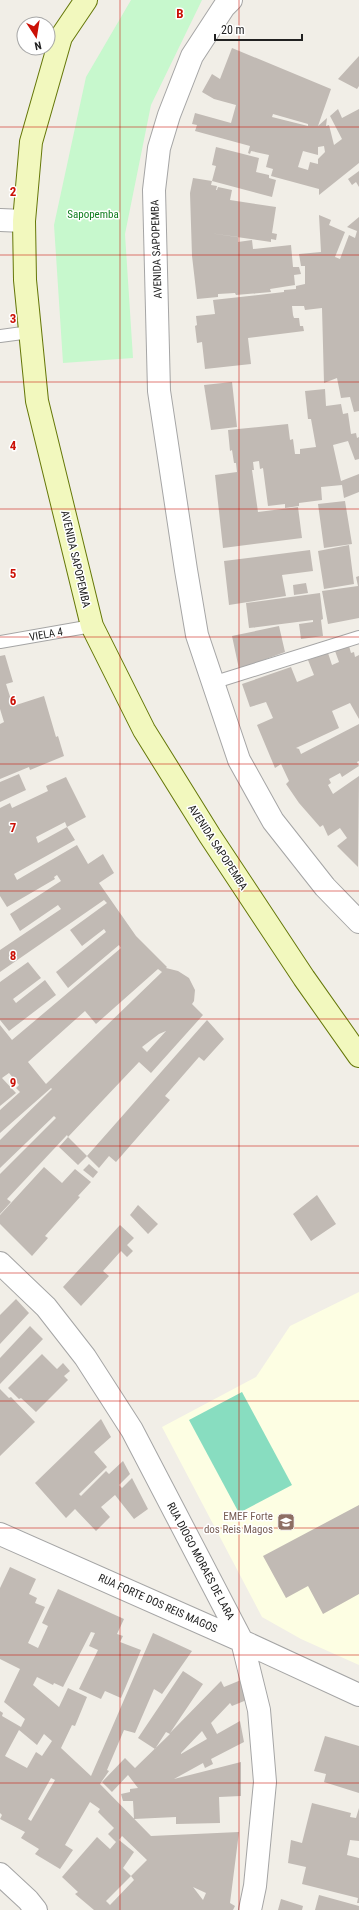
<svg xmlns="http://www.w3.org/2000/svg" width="359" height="1910" viewBox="0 0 359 1910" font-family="'Roboto Condensed',sans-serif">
	<rect width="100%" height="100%" fill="#f1eee7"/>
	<path fill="#fdfee3" d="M359 1292V1665L301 1639 262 1617 162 1427 256 1377 290 1326Z"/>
	<path fill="#c7f8cd" d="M131 0H202L151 105 125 234 133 358 63 363 54 225 86 77Z"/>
	<path fill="#88ddc0" d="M242 1392 292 1485 239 1513 189 1420Z"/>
	<path fill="#c1bab4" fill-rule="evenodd" d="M232 48 331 89 318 126 327 118 326 126 329 125 334 145 342 139 330 116 338 109 342 118 359 109V163L319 195V189L271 176 273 169 266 167 269 155 251 151 250 154 248 153 250 146 195 131 197 125 192 124 195 113 231 123 236 105 214 99 202 92 212 74 220 79ZM273 114 308 124V126L272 117ZM324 146 325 152 318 159V164L310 162 308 170 298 167 303 151 318 155V147Z
		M359 56V86L357 89 338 79Z
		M216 147 259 158 256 172 269 175V178L276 180 272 197 212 181 216 166 212 165Z
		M359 171V187L356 182 352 185 348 179Z
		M193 178 212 181 211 185 217 186 216 190H217L218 187 232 190 230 200 276 207 272 233 277 234 276 240 271 239V242L209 233 238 237V242L252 240 253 249 291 245 293 267H299L301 274 294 275 295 285 270 289 271 292 236 295 235 293 218 294V297L197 299 192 256 190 193Z
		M319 215 331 220 329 225 345 232 335 257 340 259 349 235 355 238 357 231 347 227 359 217V411L354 412 350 397 341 398 337 378 324 383 322 308 305 310 304 306H292L293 315 294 318H299L300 326H303L304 331 248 338 251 364 205 369 202 342 197 343 195 326 197 325 196 316 215 314 213 300 284 292V290L296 289V286L305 284V266H301L299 254 321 252Z
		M232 382 237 427 211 430 204 385Z
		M325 389 326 406 341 404 343 414 348 413 351 434 356 433 357 438 359 437V459L355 460 348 441 333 445 341 481 359 474V492L344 498 342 485 321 487 322 500 299 503V506L285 508V504L268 506 263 468 260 469 259 461 253 462 254 470H252L258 512 298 507 302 538 223 548 215 475 237 472 236 463H234L232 450 230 451 228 430 288 424 290 440 293 439 295 454H300V449L316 447 311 419H308L305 391Z
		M345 501 352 544 324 548 318 504Z
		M349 545 354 584 324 589 318 551Z
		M310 550 313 571 282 575 286 596 229 605 224 561Z
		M359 576V618L328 624 322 591 358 586 356 577Z
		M306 583 308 593 294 595 293 585Z
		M320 593 323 619 321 620 323 636 301 639 299 624 313 622V620L249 628 246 603Z
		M279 626 285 652 239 669 232 636Z
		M349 646 351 653 354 652 355 657 359 655V719L350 703 332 711 339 728 296 748 299 749 301 754 359 724V761L357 762 359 766 342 777 340 773 329 779 331 783 328 785 333 794 359 776 358 867 337 846 347 838 340 828 328 836 323 825 320 827 299 803 286 784 289 781 281 764 275 768 257 725 273 718 266 702 250 707 242 684 291 667 297 682 314 675 308 660 328 653 332 665 339 662 335 651Z
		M5 655 13 682 6 684 13 706 44 696 56 737 58 736 64 756 30 770 29 767 0 779V724L4 722 0 709V656Z
		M19 774 26 790 0 802V782Z
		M66 777 86 817 67 827 65 822 36 837 38 843 67 827 75 840 14 874 17 880 77 845 88 864 103 854 114 873 99 883 136 936 167 967 166 968 178 971 189 978 195 990 194 1001 192 1004 203 1015 151 1073 139 1062 68 1137 87 1156 78 1165 59 1147 68 1137 67 1135 7 1199 11 1202 0 1214V1174L56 1118 54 1116 0 1168V1140L52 1089 51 1088 0 1133V1110L20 1092 16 1088 19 1085 9 1073 2 1078 16 1093 0 1106V1025L12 1040 121 948 119 945 68 988 56 972 106 932 104 929 82 946 70 930 107 903 104 900 0 972V950L61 909 58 905 20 931 10 914 61 881 57 875 54 877 55 879 7 907 0 896V808L10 803 12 808 48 791 46 786ZM158 969 162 972 46 1084 28 1062 85 1011 96 1024ZM166 1031 147 1052 142 1047 159 1034Z
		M28 962 41 978 13 999 16 1003 45 980 56 995 9 1031 0 1020V982Z
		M207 1020 224 1039 204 1061 199 1057 165 1096 170 1100 116 1162 109 1156 99 1168 87 1156Z
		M89 1164 98 1172 93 1178 83 1170Z
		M44 1167 62 1183 75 1169 91 1182 78 1196 80 1197 45 1236 48 1238 32 1256 0 1224V1215Z
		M317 1195 336 1224 311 1241 293 1214Z
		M138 1205 158 1224 148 1234 130 1215Z
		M120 1225 134 1238 127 1245 133 1251 127 1257 121 1251 103 1271 109 1276 81 1306 63 1287Z
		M16 1299 29 1313 0 1344V1315Z
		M30 1326 43 1339 0 1384V1358Z
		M42 1354 57 1369 63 1363 70 1371 64 1376 68 1380 36 1412 21 1398 19 1399 8 1388Z
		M0 1389 9 1398 11 1397 35 1422 0 1456Z
		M101 1419 111 1437 94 1452 107 1467 79 1494 81 1496 106 1471 109 1474 123 1461 130 1474 119 1485 122 1488 132 1478 148 1509 134 1519 115 1495 101 1507 110 1517 96 1531 75 1509 66 1518 35 1483Z
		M359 1505V1594L323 1614 308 1586 286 1598 263 1556Z
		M10 1567 36 1579 29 1594 37 1598 35 1603 45 1607 28 1643 38 1648 48 1626 42 1623 58 1589 124 1619 117 1634 123 1636 120 1642 141 1650 121 1698 105 1691 101 1699 79 1689 98 1650 89 1646 95 1633 91 1632 63 1687 54 1683 53 1685 37 1677 33 1685 59 1707 68 1688 87 1697 75 1726 72 1725 61 1748 91 1776 153 1633 192 1651 162 1694 154 1689 135 1733 124 1730 107 1770 109 1771 100 1784 151 1836 239 1832 230 1903 235 1906 233 1910H94L75 1894 78 1892 62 1877 97 1837 110 1849 116 1842 108 1834 114 1828 98 1812 100 1809 90 1802 65 1845 73 1850 60 1869 35 1854 39 1849 21 1838 25 1832 0 1819 2 1815 0 1813V1711L3 1713 2 1716 21 1727 25 1719 4 1702 20 1669 0 1659V1588ZM19 1730 37 1745 44 1734 52 1741 42 1756 36 1752 27 1768 5 1756ZM51 1778 55 1780 31 1821 28 1819ZM122 1836 147 1860 131 1876 123 1868 134 1852 119 1840ZM131 1876 134 1880 110 1905 106 1901ZM193 1887 206 1893 203 1900Z
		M183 1671 203 1684 170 1733 221 1681 224 1687 241 1680 249 1699 232 1706 230 1703 211 1723 217 1734 240 1721 244 1742 211 1759 213 1764 205 1768 203 1763 174 1779 241 1762V1796L219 1797 220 1823 176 1824V1817L134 1819 133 1801H123L121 1794 130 1792V1789L138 1788 128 1775 112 1792 102 1782 125 1758 135 1768 170 1734 166 1732 155 1749 138 1738ZM202 1731 207 1739 181 1754V1753Z
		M325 1736 359 1746V1793L324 1782 326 1774 314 1771Z
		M312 1803 351 1813 350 1817 356 1818 359 1808V1841L350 1840 347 1855 359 1858V1903H357L358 1898 302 1884 306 1867 288 1863 291 1840 302 1843Z
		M319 1895 359 1906V1910H315Z
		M281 1899 303 1906 302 1910H278Z"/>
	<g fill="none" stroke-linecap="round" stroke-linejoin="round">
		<defs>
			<path id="service" d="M0 336 30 332
				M0 642 92 626
				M212 683 359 637"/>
			<path id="minor" d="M231 0 224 7 192 56 169 115 159 148 154 190 159 391 186 570 197 635 239 760 273 821 325 887 359 922
				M0 220 24 221
				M0 1263 46 1307 85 1357 132 1430 242 1641 259 1710 265 1782 255 1886 250 1910
				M0 1534 242 1641 359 1695
				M0 1874 28 1900 36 1910"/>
			<path id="secondary" d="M86 0 61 37 31 142 24 221 25 280 37 401 92 626 144 730 210 836 304 978 359 1056"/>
		</defs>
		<use href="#service" stroke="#a5a5a5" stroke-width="14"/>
		<use href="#minor" stroke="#a5a5a5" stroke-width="24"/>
		<use href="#secondary" stroke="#657708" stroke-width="24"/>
		<use href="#service" stroke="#fff" stroke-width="12"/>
		<use href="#minor" stroke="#fff" stroke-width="22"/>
		<use href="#secondary" stroke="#f2f8be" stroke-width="22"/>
	</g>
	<path fill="none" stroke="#cb1006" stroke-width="1" stroke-opacity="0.55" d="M120 0V1910M239 0V1910M0 127H359M0 255H359M0 382H359M0 509H359M0 637H359M0 764H359M0 891H359M0 1019H359M0 1146H359M0 1273H359M0 1401H359M0 1528H359M0 1655H359M0 1783H359"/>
	<defs>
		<symbol id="school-square" viewBox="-11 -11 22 22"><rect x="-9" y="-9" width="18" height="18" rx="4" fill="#8d6e63" stroke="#fff"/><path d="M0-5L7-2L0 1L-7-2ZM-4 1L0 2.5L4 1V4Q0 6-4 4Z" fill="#fff"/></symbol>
	</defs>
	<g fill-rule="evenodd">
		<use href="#school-square" x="276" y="1512" width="20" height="20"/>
	</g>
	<g text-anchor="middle" stroke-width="3" stroke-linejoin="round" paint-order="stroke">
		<g font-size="11" fill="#0f7e1e" stroke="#fff">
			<text x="93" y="218">Sapopemba</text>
		</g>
		<g font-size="11" fill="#212121" stroke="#fff">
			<text transform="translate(156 249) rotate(-92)" y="4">AVENIDA SAPOPEMBA</text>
			<text transform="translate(76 559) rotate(77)" y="4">AVENIDA SAPOPEMBA</text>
			<text transform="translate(46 634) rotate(-10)" y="4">VIELA 4</text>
			<text transform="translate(218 847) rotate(57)" y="4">AVENIDA SAPOPEMBA</text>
			<text transform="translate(201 1561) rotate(62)" y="4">RUA DIOGO MORAES DE LARA</text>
			<text transform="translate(158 1603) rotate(24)" y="4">RUA FORTE DOS REIS MAGOS</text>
		</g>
		<g font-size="11" fill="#785e54" stroke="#fff" text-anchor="end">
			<text x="273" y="1520">EMEF Forte<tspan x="273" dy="13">dos Reis Magos</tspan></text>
		</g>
	</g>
	<g font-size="13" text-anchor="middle" font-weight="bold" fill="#cb1006" stroke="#fff" stroke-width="3" stroke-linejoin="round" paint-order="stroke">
		<text x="180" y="18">B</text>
		<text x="13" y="196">2</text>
		<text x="13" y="323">3</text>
		<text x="13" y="450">4</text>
		<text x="13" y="578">5</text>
		<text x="13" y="705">6</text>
		<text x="13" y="832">7</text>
		<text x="13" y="960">8</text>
		<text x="13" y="1087">9</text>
	</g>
	<g transform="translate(36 36) rotate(168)"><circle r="19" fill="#ffffff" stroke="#a6a6a6"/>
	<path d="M0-3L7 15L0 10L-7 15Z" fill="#cb1006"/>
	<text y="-6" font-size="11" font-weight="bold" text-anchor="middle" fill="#212121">N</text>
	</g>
	<path d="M215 34v6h87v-6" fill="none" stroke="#212121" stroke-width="2"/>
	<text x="221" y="34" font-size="12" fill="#212121" stroke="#ffffff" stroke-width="3" paint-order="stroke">20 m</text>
</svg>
